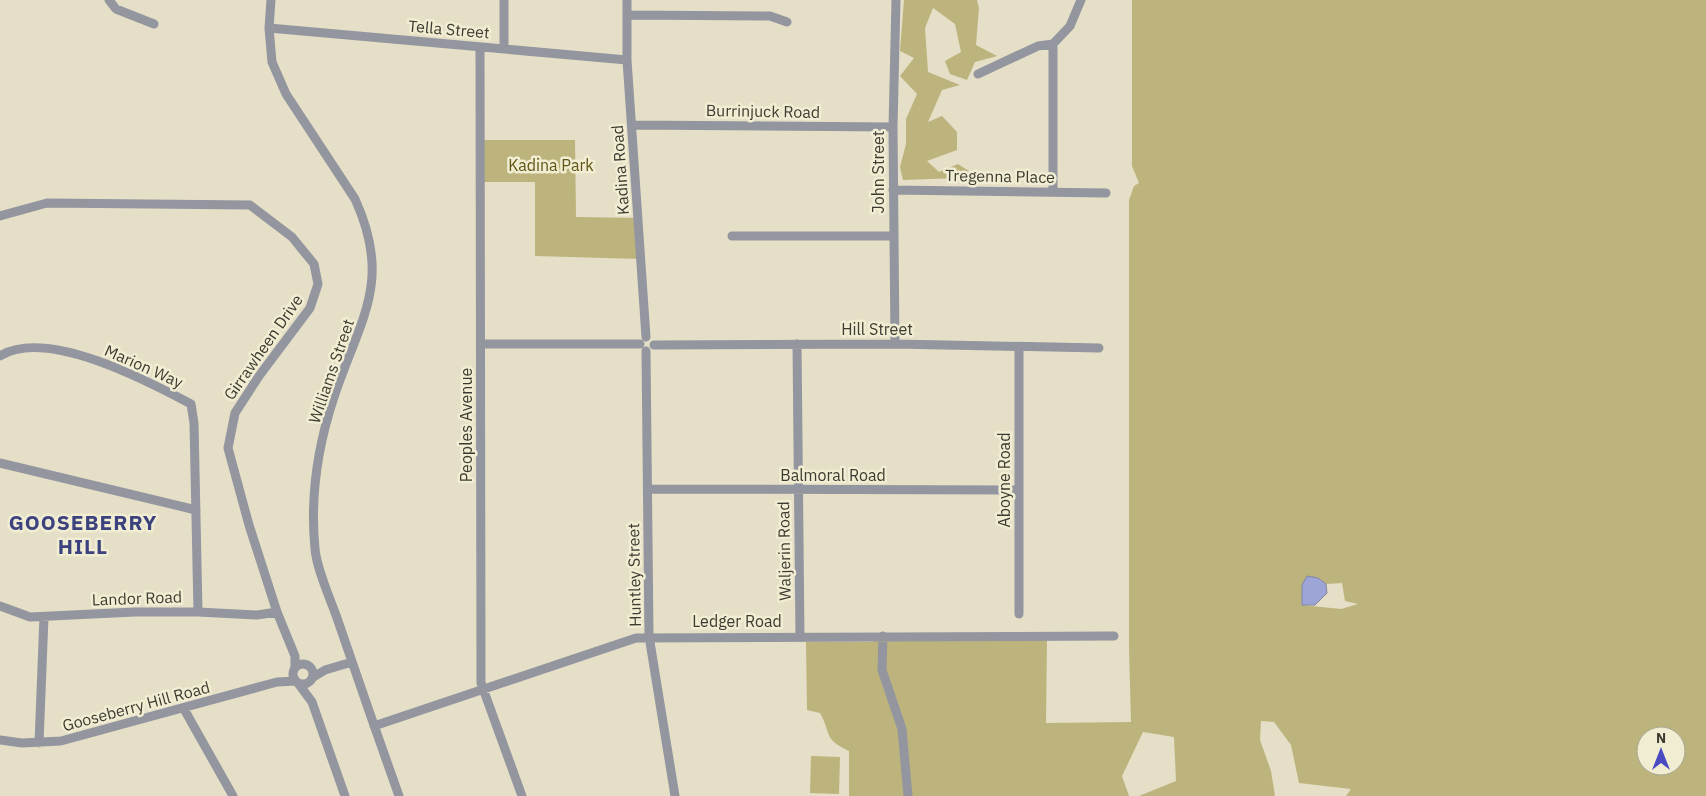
<svg xmlns="http://www.w3.org/2000/svg" width="1706" height="796" viewBox="0 0 1706 796" font-family="'IBM Plex Sans',sans-serif">
	<rect width="100%" height="100%" fill="#e4dfc6"/>
	<path fill="#bdb37d" fill-rule="evenodd" d="M904 0H977L979 8 976 45 997 56 975 62 967 80 950 74 945 61 961 52 955 24 933 8 925 28 928 72 960 85 942 90 928 122 942 116 957 132V150L927 161 939 172 958 164 969 171 959 178 903 180 900 167 906 144V119L917 94 900 76 914 58 900 51Z
		M1132 0H1706V796H1346L1351 789 1299 783 1291 745 1274 722 1261 721 1260 740 1271 771 1275 796H1139L1176 781 1174 737 1143 732 1122 776 1129 796H849V751C822 738 832 734 820 713L807 710 806 642H873L872 636H1047L1046 723 1131 722 1129 648V200L1134 186 1139 183 1132 166ZM1318 578 1326 584 1342 583 1345 601 1358 604 1341 609 1302 605ZM1646 736H1676V766H1646Z
		M480 140H575L576 217 639 218 642 259 535 256V182H480Z
		M811 756 840 757 839 794 810 793Z"/>
	<path fill="#9da5d7" stroke="#8085a5" d="M1307 576 1318 578 1326 584 1327 593 1315 605H1302V585Z"/>
	<g fill="none" stroke-linecap="round" stroke-linejoin="round">
		<path stroke="#93959f" stroke-width="9" d="M109 0 116 9 154 24
			M271 0 269 28 272 62 286 94 355 199C393 282 360 319 334 397 318 445 310 498 315 549 317 570 330 598 337 618 357 677 378 737 399 796
			M504 0V49
			M627 0V60L646 337
			M627 15 770 16 787 22
			M269 28 627 60
			M480 48 481 683 522 796
			M978 74 1038 46 1053 44
			M632 125 893 127
			M893 190 1106 193
			M1053 192V44L1070 26 1081 0
			M0 216 47 203 250 205 292 237 314 264 318 284 310 308 259 376 235 413 228 448 249 525 277 612 295 656V668
			M732 236H894
			M481 344H640
			M797 344 800 637
			M895 344 893 127 896 0
			M654 345 895 344 1099 348
			M1019 347V614
			M646 351 649 636 675 796
			M0 356C46 327 148 381 191 404L194 423 198 612
			M0 463 196 510
			M648 489 1019 490
			M0 606 30 617 135 612H198L257 615 277 612
			M883 636 882 670 902 729 908 796
			M293 674a10 10 0 1 1 20 0a10 10 0 1 1-20 0Z
			M312 678 325 670 352 662
			M298 683 312 702 345 796
			M184 709 233 796
			M374 726 636 638 1114 636
			M0 740 22 743 61 741 277 682 296 681
			M39 743 44 617"/>
	</g>
	<g text-anchor="middle" stroke-width="5" stroke-linejoin="round" paint-order="stroke">
		<g font-size="16" fill="#3d3b31" stroke="#f1edd3">
			<text transform="translate(449 29) rotate(5)" y="6">Tella Street</text>
			<text transform="translate(763 111) rotate(1)" y="6">Burrinjuck Road</text>
			<text transform="translate(620 170) rotate(-94)" y="6">Kadina Road</text>
			<text transform="translate(878 172) rotate(-90)" y="6">John Street</text>
			<text transform="translate(1000 176) rotate(1)" y="6">Tregenna Place</text>
			<text x="877" y="335">Hill Street</text>
			<text transform="translate(263 347) rotate(-55)" y="6">Girrawheen Drive</text>
			<text transform="translate(144 366) rotate(24)" y="6">Marion Way</text>
			<text transform="translate(331 371) rotate(-71)" y="6">Williams Street</text>
			<text transform="translate(466 425) rotate(-90)" y="6">Peoples Avenue</text>
			<text x="833" y="481">Balmoral Road</text>
			<text transform="translate(1004 480) rotate(-90)" y="6">Aboyne Road</text>
			<text transform="translate(784 551) rotate(-91)" y="6">Waljerin Road</text>
			<text transform="translate(634 575) rotate(-91)" y="6">Huntley Street</text>
			<text transform="translate(137 598) rotate(-2)" y="6">Landor Road</text>
			<text x="737" y="627">Ledger Road</text>
			<text transform="translate(136 706) rotate(-15)" y="6">Gooseberry Hill Road</text>
		</g>
		<g font-size="16" fill="#5f5413" stroke="#f1edd3">
			<text x="551" y="171">Kadina Park</text>
		</g>
		<g font-size="21" font-weight="bold" letter-spacing="1" fill="#3c427e" stroke="#f1edd3">
			<text x="83" y="530">GOOSEBERRY<tspan x="83" dy="24">HILL</tspan></text>
		</g>
	</g>
	<g transform="translate(1661 751)"><circle r="24" fill="#f1edd3" stroke="#a9a692"/>
	<path d="M0-4L9 19L0 12L-9 19Z" fill="#4a4bc1"/>
	<text y="-8" font-size="14" font-weight="bold" text-anchor="middle" fill="#3d3b31">N</text>
	</g>
</svg>
